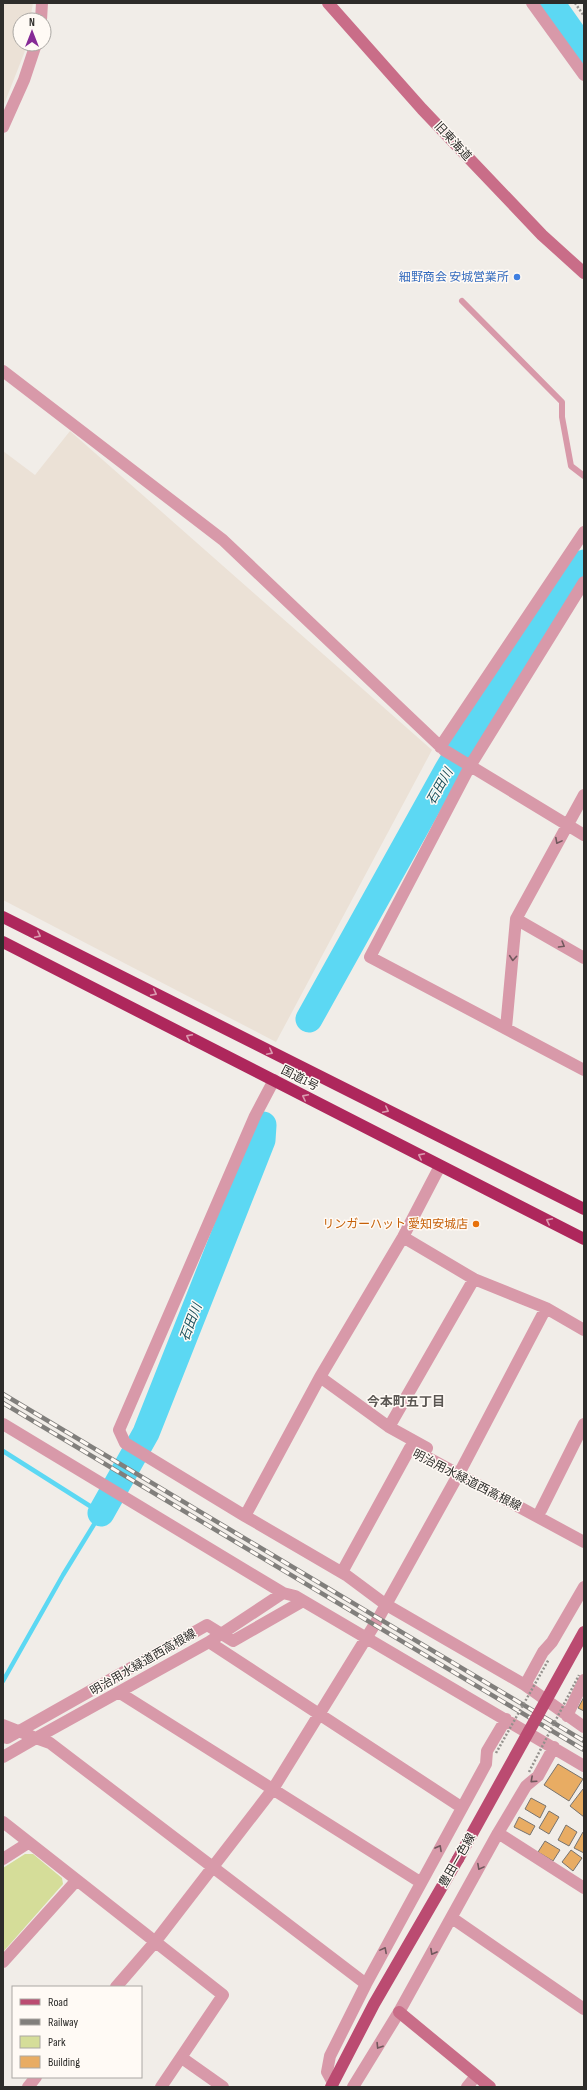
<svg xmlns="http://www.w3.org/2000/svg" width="587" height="2090" viewBox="0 0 587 2090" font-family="'Sofia Sans Condensed','Noto Sans JP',sans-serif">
	<rect width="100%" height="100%" fill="#f1ede8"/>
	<path fill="#ebe1d6" d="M3 3H33L30 20H20V44H26L25 51 3 107Z
		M70 431 432 750 276 1042 3 900V451L35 475Z"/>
	<path fill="#d5dd99" d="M25 1854H33L62 1878 63 1884 3 1952V1868Z"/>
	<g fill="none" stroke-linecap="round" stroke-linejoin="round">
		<path stroke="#5cd8f3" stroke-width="4.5" d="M3 1451 101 1513 63 1575 3 1681"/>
		<path stroke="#5cd8f3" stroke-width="27" d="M551 3 584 50
			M309 1019 447 771 514 660 584 563
			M101 1513 146 1433 262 1140 263 1125"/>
	</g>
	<path fill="#e8ac63" stroke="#77736f" d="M584 1697V1711L578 1708Z
		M558 1764 583 1779 569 1801 544 1785Z
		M583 1789 584 1790V1817L570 1806Z
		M531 1798 546 1806 540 1818 525 1809Z
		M549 1811 559 1817 549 1834 539 1828Z
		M519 1817 535 1826 530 1835 514 1827Z
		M566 1825 577 1832 569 1846 558 1840Z
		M583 1832 584 1833V1853L574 1848Z
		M545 1841 560 1850 553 1861 538 1852Z
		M571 1850 582 1858 573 1871 562 1862Z"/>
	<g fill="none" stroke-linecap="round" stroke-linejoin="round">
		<path stroke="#94918d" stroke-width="2.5" stroke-dasharray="2 2" stroke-linecap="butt" d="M575 3 584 16"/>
		<path stroke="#d899a9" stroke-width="6" d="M462 301 562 402V417L571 466 584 476"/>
		<path stroke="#d899a9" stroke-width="12" d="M532 3 584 75
			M41 20 42 3
			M3 127 24 80 36 44
			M3 371 223 540 444 750 584 835
			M584 582 470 766 370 957 584 1070
			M440 747 584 532
			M516 919 584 958
			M506 1028 516 919 584 795
			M440 1166 403 1237 320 1377 245 1516 346 1575 385 1604 525 1685 584 1727
			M403 1237 474 1279 546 1308 584 1330
			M320 1377 389 1427 427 1448
			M3 1424 283 1593
			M389 1427 474 1279
			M541 1510 584 1424
			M245 1516 125 1443 119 1430 255 1116 274 1080
			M342 1572 410 1448 584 1542
			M209 1642 461 1807
			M525 1685 543 1652 552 1642 584 1587
			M120 1693 420 1882
			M567 1716 584 1680
			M3 1725 36 1738 209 1642 283 1593 295 1596 584 1766
			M3 1737 7 1738 207 1625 233 1641 303 1601
			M3 1757 36 1738 50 1743 366 1984
			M3 1822 223 1995 161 2087
			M498 1833 584 1888
			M3 1859 28 1843
			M452 1918 584 2009
			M3 1962 76 1881
			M116 1987 155 1942 273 1789 378 1619 462 1468 546 1308
			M182 2058 223 2087
			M333 2083 327 2072 330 2056 366 1984 486 1764 487 1751 506 1719
			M28 2087 36 2077
			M353 2087 399 2012 498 1833 526 1786 538 1776 554 1747
			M467 2087 476 2076"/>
		<path stroke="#c96d88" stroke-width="12" d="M328 3 422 109 542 235 584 273
			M399 2012 490 2087"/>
		<path stroke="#bb4b71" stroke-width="12" d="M331 2087 374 2004 458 1859"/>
		<path stroke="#ae275c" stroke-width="12" d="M3 917 584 1209
			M3 942 584 1239"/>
		<defs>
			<path id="rail" d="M3 1394 584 1741
				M3 1403 584 1750"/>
		</defs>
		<use href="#rail" stroke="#817f7c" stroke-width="4.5"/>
		<use href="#rail" stroke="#fffaf5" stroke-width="3" stroke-dasharray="9" stroke-linecap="butt"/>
		<path stroke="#94918d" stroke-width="2.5" stroke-dasharray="2 2" stroke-linecap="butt" d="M496 1753 549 1659
			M529 1772 579 1675"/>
		<path stroke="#bb4b71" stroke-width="12" d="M458 1859 584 1632"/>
	</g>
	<defs><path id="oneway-chevron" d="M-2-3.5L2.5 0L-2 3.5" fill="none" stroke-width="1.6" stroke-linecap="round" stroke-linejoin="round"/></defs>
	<g stroke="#71585d">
		<use href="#oneway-chevron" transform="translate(558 841) rotate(118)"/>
		<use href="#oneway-chevron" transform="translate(562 945) rotate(30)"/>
		<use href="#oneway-chevron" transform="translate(513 958) rotate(95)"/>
		<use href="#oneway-chevron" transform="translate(533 1780) rotate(138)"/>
		<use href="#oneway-chevron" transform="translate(439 1848) rotate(-61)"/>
		<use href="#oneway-chevron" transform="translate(480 1867) rotate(118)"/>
		<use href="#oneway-chevron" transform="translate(384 1950) rotate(-62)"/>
		<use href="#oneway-chevron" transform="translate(433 1952) rotate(119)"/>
		<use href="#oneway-chevron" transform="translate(379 2046) rotate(122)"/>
	</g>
	<g stroke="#db9bb0">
		<use href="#oneway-chevron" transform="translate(38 935) rotate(27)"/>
		<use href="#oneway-chevron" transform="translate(154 993) rotate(27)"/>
		<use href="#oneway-chevron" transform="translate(189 1037) rotate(-153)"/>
		<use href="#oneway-chevron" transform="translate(270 1052) rotate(27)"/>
		<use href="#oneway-chevron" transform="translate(305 1097) rotate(-153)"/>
		<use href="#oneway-chevron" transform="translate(386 1110) rotate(27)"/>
		<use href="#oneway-chevron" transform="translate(421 1156) rotate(-153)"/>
		<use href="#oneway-chevron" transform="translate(549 1221) rotate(-153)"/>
	</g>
	<circle fill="#3f7fe0" stroke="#fffaf5" stroke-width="1.5" cx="517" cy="277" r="4"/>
	<circle fill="#e8710a" stroke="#fffaf5" stroke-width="1.5" cx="476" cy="1224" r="4"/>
	<g text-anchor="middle" stroke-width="3" stroke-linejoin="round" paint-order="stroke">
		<g font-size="12" fill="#2d2c2a" stroke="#fffaf5">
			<text transform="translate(453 141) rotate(47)" y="4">旧東海道</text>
			<text transform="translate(300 1078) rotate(27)" y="4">国道1号</text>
			<text transform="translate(467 1480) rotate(27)" y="4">明治用水緑道西高根線</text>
			<text transform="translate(143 1662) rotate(-30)" y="4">明治用水緑道西高根線</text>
			<text transform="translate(457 1860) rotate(-60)" y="4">豊田一色線</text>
		</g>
		<g font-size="12" fill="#366cbe" stroke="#fffaf5" text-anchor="end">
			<text x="509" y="281">細野商会 安城営業所</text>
		</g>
		<g font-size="12" fill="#c56008" stroke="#fffaf5" text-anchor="end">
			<text x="468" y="1228">リンガーハット 愛知安城店</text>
		</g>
		<g font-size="13" font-style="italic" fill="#1e535e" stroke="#fffaf5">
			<text transform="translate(439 786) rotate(-60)" y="5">石田川</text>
			<text transform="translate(190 1322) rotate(-69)" y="5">石田川</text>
		</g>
		<g font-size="13" font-weight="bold" fill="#5b5753" stroke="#fffaf5">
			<text x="406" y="1406">今本町五丁目</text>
		</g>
	</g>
	<rect width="587" height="2090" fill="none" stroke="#2d2c2a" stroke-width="8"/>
	<rect x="12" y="1986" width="130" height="92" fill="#fffaf5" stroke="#aba8a4"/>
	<rect x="20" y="1999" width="20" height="6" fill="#bb4b71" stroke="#aba8a4"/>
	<text x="48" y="2006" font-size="12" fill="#2d2c2a">Road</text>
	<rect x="20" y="2019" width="20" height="6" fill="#817f7c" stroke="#aba8a4"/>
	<text x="48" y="2026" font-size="12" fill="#2d2c2a">Railway</text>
	<rect x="20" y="2036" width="20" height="12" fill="#d5dd99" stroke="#aba8a4"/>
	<text x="48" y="2046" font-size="12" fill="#2d2c2a">Park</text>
	<rect x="20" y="2056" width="20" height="12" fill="#e8ac63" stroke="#aba8a4"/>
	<text x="48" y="2066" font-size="12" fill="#2d2c2a">Building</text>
	<g transform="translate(32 32)"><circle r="19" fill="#fffaf5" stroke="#aba8a4"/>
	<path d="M0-3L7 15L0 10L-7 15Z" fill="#862a96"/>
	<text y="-6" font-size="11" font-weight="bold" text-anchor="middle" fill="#2d2c2a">N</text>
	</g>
</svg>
